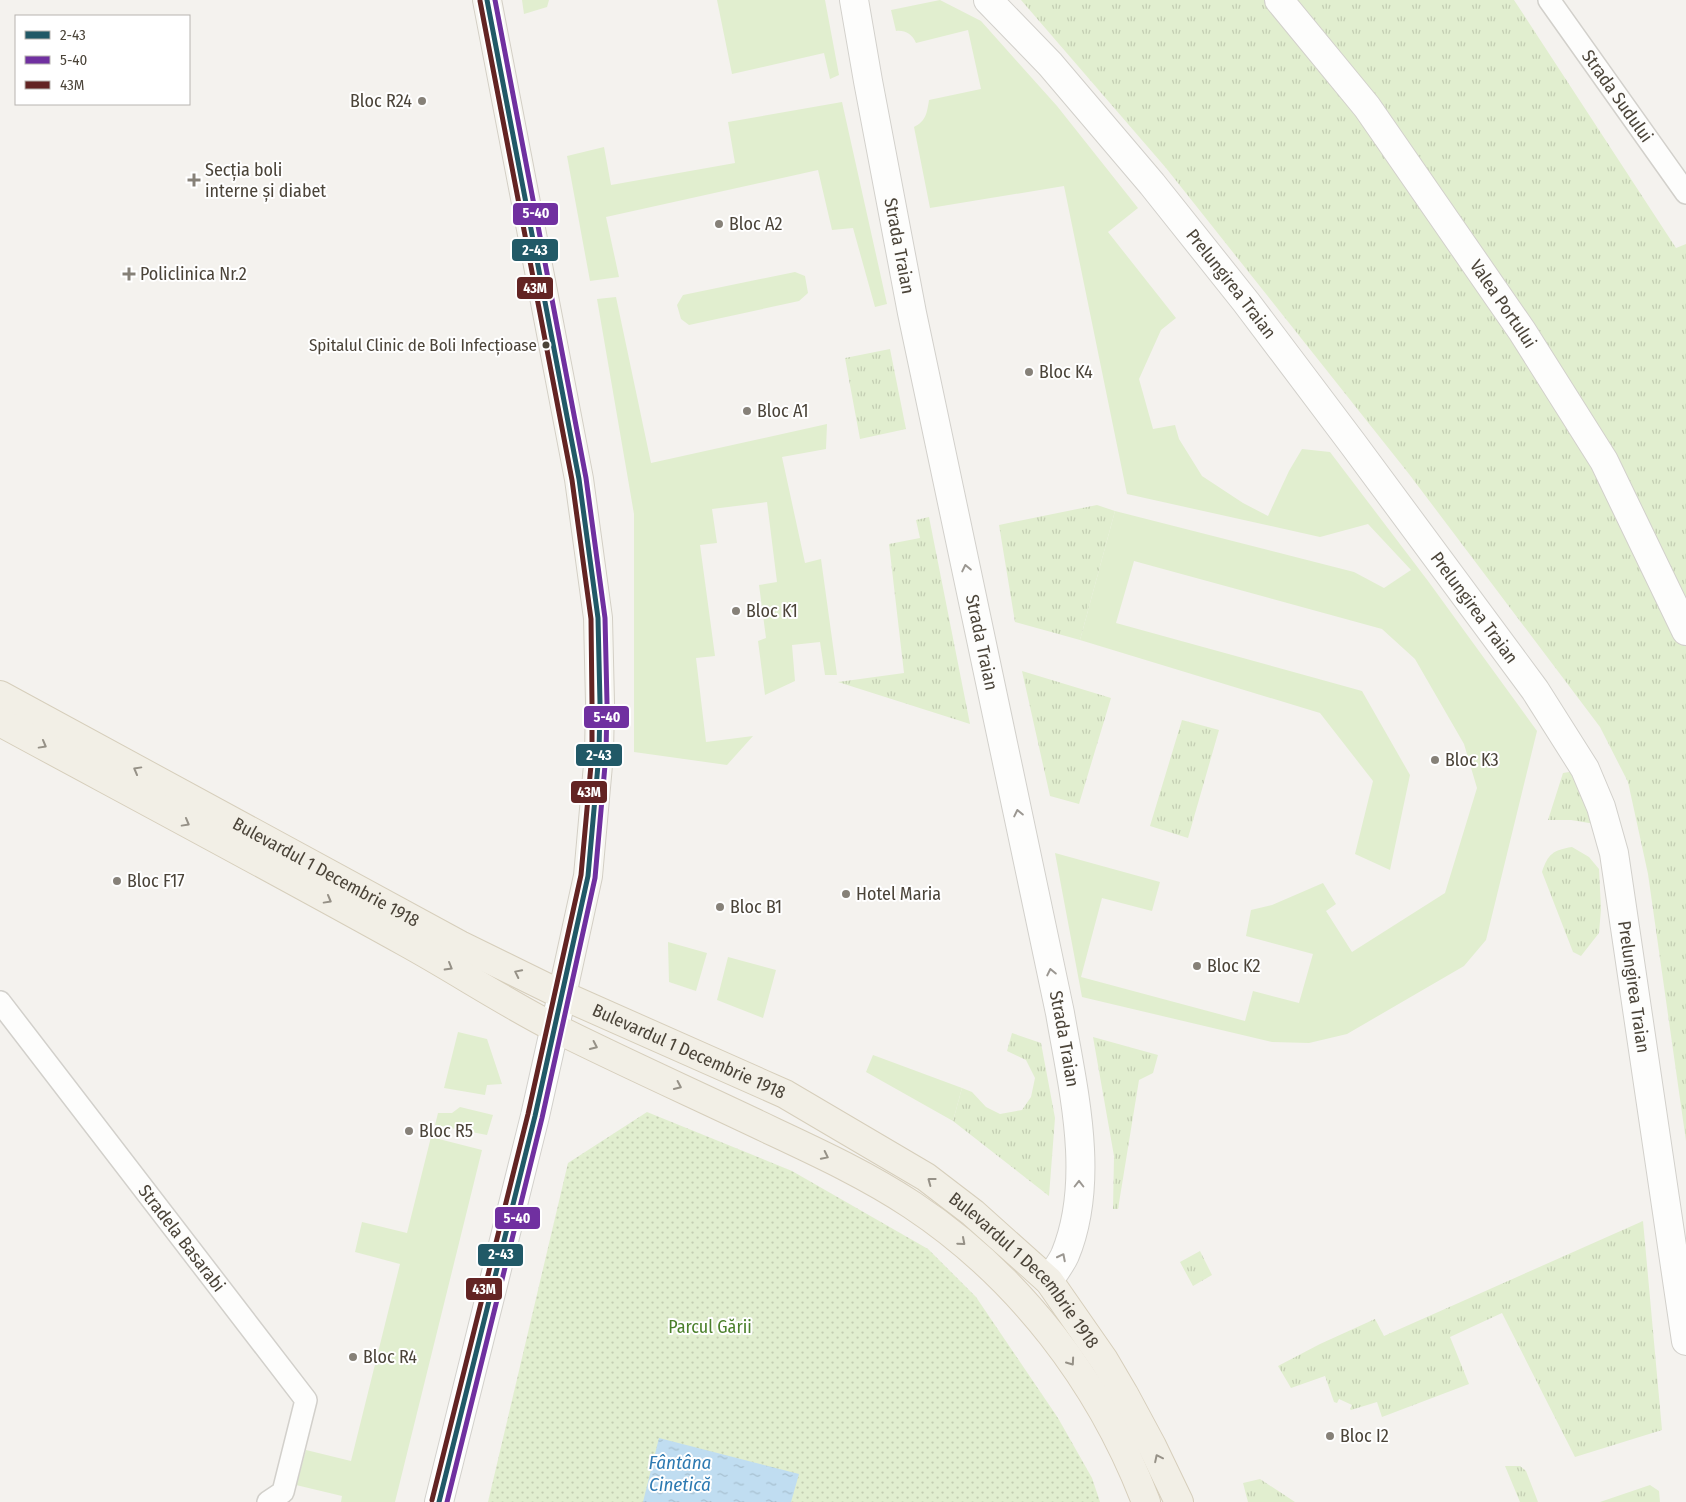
<svg xmlns="http://www.w3.org/2000/svg" width="1686" height="1502" viewBox="0 0 1686 1502" font-family="'Fira Sans Condensed',sans-serif">
	<defs>
		<pattern id="grass-tufts" width="24" height="20" patternUnits="userSpaceOnUse" patternTransform="scale(1.25)"><rect width="24" height="20" fill="#e1eecf"/><path d="M3 7l-1-3M5 7V3M7 7l1-3M15 17l-1-3M17 17v-4M19 17l1-3" fill="none" stroke="#c3cdb2"/></pattern>
		<pattern id="park-dots" width="8" height="8" patternUnits="userSpaceOnUse" patternTransform="scale(1.25)"><rect width="8" height="8" fill="#e1eecf"/><path d="M2 2h.1M6 6h.1" fill="none" stroke="#c3cdb2" stroke-width="1.8" stroke-linecap="round"/></pattern>
		<pattern id="water-ripples" width="26" height="14" patternUnits="userSpaceOnUse" patternTransform="scale(1.25)"><rect width="26" height="14" fill="#c0ddf1"/><path d="M2 4q2-2 4 0t4 0M15 11q2-2 4 0t4 0" fill="none" stroke="#a6bfcf"/></pattern>
	</defs>
	<rect width="100%" height="100%" fill="#f4f2ee"/>
	<path fill="url(#grass-tufts)" d="M1021 0H1514L1676 248 1686 244V1141L1648 874 1628 782 1600 727 1409 474 1166 168Z
		M890 349 906 429 860 439 845 358Z
		M1097 505 1115 511 1080 640 1015 622 999 525Z
		M929 517 970 724 838 682 904 673 889 544 920 538 916 520Z
		M1022 671 1111 698 1079 804 1050 796Z
		M1182 720 1219 730 1188 838 1150 826Z
		M1575 771 1595 824 1571 820H1548L1563 773Z
		M1572 847 1589 857 1599 869 1601 909 1599 933 1581 956 1573 952 1542 872C1548 854 1553 850 1572 847Z
		M1012 1033 1041 1043 1055 1118 1049 1196 953 1121 962 1088 972 1092 986 1107 1000 1114 1022 1110 1031 1097 1035 1078 1026 1060 1007 1051Z
		M1093 1037 1158 1055 1153 1073 1139 1080 1118 1209H1113L1114 1156Z
		M1643 1221 1662 1430 1575 1457 1502 1313 1450 1337 1469 1384 1382 1417 1377 1402 1351 1410 1350 1409 1352 1405 1339 1399 1337 1403 1334 1402 1325 1376 1291 1388 1278 1366 1320 1344 1375 1319 1384 1336Z
		M1200 1251 1212 1275 1193 1286 1180 1262Z
		M1505 1466H1520L1526 1471 1538 1502H1520Z
		M1260 1479 1295 1502H1248L1243 1483Z
		M1650 1485 1659 1491 1660 1502H1600Z"/>
	<path fill="url(#park-dots)" d="M647 1112 792 1171 928 1249 976 1297 1058 1418 1092 1478 1100 1502H488L568 1163Z"/>
	<path fill="#e1eecf" d="M522 0H549L547 7 524 14Z
		M717 0H825L839 75 830 79 824 53 732 74Z
		M940 0 981 21 1057 106 1138 208 1108 232 1176 318 1161 330 1139 379 1153 429 1175 425 1179 439 1202 476 1243 503 1268 516 1289 471 1302 449 1330 452 1428 581 1537 731 1486 940 1464 966 1347 1034 1309 1043 1272 1042 1082 997 1055 853 1160 882 1152 911 1102 898 1081 977 1245 1021 1253 991 1299 1003 1313 954 1246 936 1251 910 1272 905 1323 883 1336 904 1326 911 1352 952 1445 893 1477 788 1464 744 1415 659 1382 629 1134 561 1116 623 1362 691 1410 775 1390 870 1355 854 1373 781 1320 713 1080 640 1115 511 1354 572 1384 588 1411 570 1368 524 1320 537 1127 494 1064 186 930 208 914 127C926 121 927 113 929 100L981 89 968 30 916 43C912 34 905 30 896 31L891 10Z
		M842 102 887 304 875 307 853 228 832 230 818 170 606 217 619 277 590 281 567 156 604 147 611 185 735 163 728 122Z
		M795 272 805 276 808 293 799 301 689 325 681 319 677 305 683 295Z
		M616 297 651 463 827 424 826 449 782 457 805 563 821 559 837 675H825L820 642 792 645 795 681 765 695 758 641 766 638 759 585 777 582 767 502 712 509 717 543 700 545 715 656 696 658 706 742 753 736 727 765 634 752V514L597 299Z
		M668 942 707 953 696 991 669 982Z
		M728 957 776 970 763 1018 717 1000Z
		M458 1032 487 1039 502 1084 487 1085 485 1095 444 1088Z
		M873 1055 962 1088 953 1121 866 1072Z
		M460 1107 493 1115 487 1135 435 1125 438 1113H452Z
		M431 1137 482 1150 395 1502H341L342 1496 296 1485 306 1450 351 1461 400 1264 355 1252 362 1222 407 1233Z"/>
	<path fill="url(#water-ripples)" d="M659 1438 799 1474 791 1502H643Z"/>
	<g fill="none" stroke-linecap="round" stroke-linejoin="round">
		<defs>
			<g id="minor">
				<path id="s1" d="M1549 0 1686 193"/>
				<path id="s2" d="M0 1002 306 1400 283 1492 268 1502"/>
			</g>
			<g id="tertiary">
				<path id="s3" d="M854 0 868 81 912 313 1060 1013C1073 1089 1096 1180 1065 1255 1061 1264 1054 1272 1049 1281"/>
				<path id="s4" d="M988 0 1050 64 1152 184 1246 302 1353 444 1535 690 1585 769 1601 807 1614 853 1686 1341"/>
				<path id="s5" d="M1279 0 1367 107 1522 331 1604 461 1686 631"/>
				<path d="M439 1502 535 1116 562 995"/>
			</g>
			<path id="secondary" d="M487 0 579 479 598 618 600 703 599 754 588 876 562 995"/>
			<g id="primary">
				<path id="s6" d="M0 695 460 945 562 995 785 1094 926 1177 973 1213 1049 1281 1104 1360 1124 1394 1152 1446 1179 1502"/>
				<path d="M0 722C135 795 272 868 407 943 456 970 504 1002 555 1028 627 1064 701 1097 774 1132 821 1154 868 1176 912 1205 1019 1276 1100 1382 1146 1502"/>
			</g>
		</defs>
		<use href="#minor" stroke="#d2d0cb" stroke-width="24"/>
		<use href="#tertiary" stroke="#d2d0cb" stroke-width="30"/>
		<use href="#secondary" stroke="#d3cfc5" stroke-width="30"/>
		<use href="#primary" stroke="#d6cebb" stroke-width="30"/>
		<use href="#minor" stroke="#fdfdfc" stroke-width="21"/>
		<use href="#tertiary" stroke="#fdfdfc" stroke-width="28"/>
		<use href="#secondary" stroke="#f7f6f1" stroke-width="28"/>
		<use href="#primary" stroke="#f2efe6" stroke-width="28"/>
		<defs>
			<path id="bus-1" d="M439 1502 535 1116 588 876 599 754 600 703 598 618 579 479 487 0"/>
			<path id="bus-2" d="M447 1502 542 1118 595 878 606 754 607 703 605 618 586 478 495 0"/>
			<path id="bus-3" d="M432 1500 528 1114 581 875 592 754V703L591 619 572 480 480 1"/>
		</defs>
		<use href="#bus-1" stroke="#fff" stroke-width="9"/>
		<use href="#bus-2" stroke="#fff" stroke-width="9"/>
		<use href="#bus-3" stroke="#fff" stroke-width="9"/>
		<use href="#bus-1" stroke="#215967" stroke-width="5"/>
		<use href="#bus-2" stroke="#7030a0" stroke-width="5"/>
		<use href="#bus-3" stroke="#632423" stroke-width="5"/>
	</g>
	<defs><path id="oneway-chevron" d="M-2-3.5L2.5 0L-2 3.5" fill="none" stroke-width="1.6" stroke-linecap="round" stroke-linejoin="round" transform="scale(1.25)"/></defs>
	<g stroke="#9b9791">
		<use href="#oneway-chevron" transform="translate(966 568) rotate(-102)"/>
		<use href="#oneway-chevron" transform="translate(1018 813) rotate(-102)"/>
		<use href="#oneway-chevron" transform="translate(1051 972) rotate(-102)"/>
		<use href="#oneway-chevron" transform="translate(1079 1184) rotate(-90)"/>
		<use href="#oneway-chevron" transform="translate(1062 1257) rotate(-63)"/>
	</g>
	<g stroke="#969187">
		<use href="#oneway-chevron" transform="translate(43 745) rotate(29)"/>
		<use href="#oneway-chevron" transform="translate(137 770) rotate(-151)"/>
		<use href="#oneway-chevron" transform="translate(186 823) rotate(29)"/>
		<use href="#oneway-chevron" transform="translate(328 900) rotate(29)"/>
		<use href="#oneway-chevron" transform="translate(449 967) rotate(30)"/>
		<use href="#oneway-chevron" transform="translate(518 973) rotate(-154)"/>
		<use href="#oneway-chevron" transform="translate(594 1046) rotate(25)"/>
		<use href="#oneway-chevron" transform="translate(678 1086) rotate(25)"/>
		<use href="#oneway-chevron" transform="translate(825 1156) rotate(26)"/>
		<use href="#oneway-chevron" transform="translate(931 1181) rotate(-143)"/>
		<use href="#oneway-chevron" transform="translate(962 1242) rotate(41)"/>
		<use href="#oneway-chevron" transform="translate(1071 1362) rotate(55)"/>
		<use href="#oneway-chevron" transform="translate(1158 1458) rotate(-116)"/>
	</g>
	<g fill="#868178" stroke="#fff" stroke-width="2">
		<circle cx="422" cy="101" r="5"/>
		<path d="M191.5 172.5h5v5h5v5h-5v5h-5v-5h-5v-5h5z"/>
		<circle cx="719" cy="224" r="5"/>
		<path d="M126.5 266.5h5v5h5v5h-5v5h-5v-5h-5v-5h5z"/>
		<circle cx="1029" cy="372" r="5"/>
		<circle cx="747" cy="411" r="5"/>
		<circle cx="736" cy="611" r="5"/>
		<circle cx="1435" cy="760" r="5"/>
		<circle cx="117" cy="881" r="5"/>
		<circle cx="846" cy="894" r="5"/>
		<circle cx="720" cy="907" r="5"/>
		<circle cx="1197" cy="966" r="5"/>
		<circle cx="409" cy="1131" r="5"/>
		<circle cx="353" cy="1357" r="5"/>
		<circle cx="1330" cy="1436" r="5"/>
	</g>
	<circle fill="#4b4439" stroke="#fff" stroke-width="2" cx="546" cy="345" r="4.5"/>
	<g text-anchor="middle" stroke-width="4" stroke-linejoin="round" paint-order="stroke">
		<g font-size="17" fill="#4b4439" stroke="#fff" text-anchor="end">
			<text x="537" y="351">Spitalul Clinic de Boli Infecțioase</text>
		</g>
		<g font-size="18" fill="#4b4439" stroke="#fff">
			<text dy="6" stroke="none"><textPath href="#s1" startOffset="118">Strada Sudului</textPath></text>
			<text dy="6" stroke="none"><textPath href="#s3" startOffset="250">Strada Traian</textPath></text>
			<text dy="6" stroke="none"><textPath href="#s4" startOffset="374">Prelungirea Traian</textPath></text>
			<text dy="6" stroke="none"><textPath href="#s5" startOffset="378">Valea Portului</textPath></text>
			<text dy="6" stroke="none"><textPath href="#s4" startOffset="779">Prelungirea Traian</textPath></text>
			<text dy="6" stroke="none"><textPath href="#s3" startOffset="655">Strada Traian</textPath></text>
			<text dy="6" stroke="none"><textPath href="#s6" startOffset="371">Bulevardul 1 Decembrie 1918</textPath></text>
			<text dy="6" stroke="none"><textPath href="#s4" startOffset="1199">Prelungirea Traian</textPath></text>
			<text dy="6" stroke="none"><textPath href="#s3" startOffset="1060">Strada Traian</textPath></text>
			<text dy="6" stroke="none"><textPath href="#s6" startOffset="776">Bulevardul 1 Decembrie 1918</textPath></text>
			<text dy="6" stroke="none"><textPath href="#s2" startOffset="298">Stradela Basarabi</textPath></text>
			<text dy="6" stroke="none"><textPath href="#s6" startOffset="1181">Bulevardul 1 Decembrie 1918</textPath></text>
		</g>
		<g font-size="18" fill="#4b4439" stroke="#fff" text-anchor="start">
			<text x="412" y="107" text-anchor="end">Bloc R24</text>
			<text x="205" y="176">Secția boli<tspan x="205" dy="21">interne și diabet</tspan></text>
			<text x="729" y="230">Bloc A2</text>
			<text x="140" y="280">Policlinica Nr.2</text>
			<text x="1039" y="378">Bloc K4</text>
			<text x="757" y="417">Bloc A1</text>
			<text x="746" y="617">Bloc K1</text>
			<text x="1445" y="766">Bloc K3</text>
			<text x="127" y="887">Bloc F17</text>
			<text x="856" y="900">Hotel Maria</text>
			<text x="730" y="913">Bloc B1</text>
			<text x="1207" y="972">Bloc K2</text>
			<text x="419" y="1137">Bloc R5</text>
			<text x="363" y="1363">Bloc R4</text>
			<text x="1340" y="1442">Bloc I2</text>
		</g>
		<g font-size="18" fill="#4a7f2a" stroke="#fff">
			<text x="710" y="1333">Parcul Gării</text>
		</g>
		<g font-size="19" font-style="italic" fill="#2e7ab2" stroke="#fff">
			<text x="680" y="1469">Fântâna<tspan x="680" dy="22">Cinetică</tspan></text>
		</g>
	</g>
	<g stroke="#fff" stroke-width="2">
		<rect x="512" y="202" width="47" height="24" rx="5" fill="#7030a0"/>
		<rect x="511" y="238" width="48" height="24" rx="5" fill="#215967"/>
		<rect x="516" y="276" width="38" height="24" rx="5" fill="#632423"/>
		<rect x="583" y="705" width="47" height="24" rx="5" fill="#7030a0"/>
		<rect x="575" y="743" width="48" height="24" rx="5" fill="#215967"/>
		<rect x="570" y="780" width="38" height="24" rx="5" fill="#632423"/>
		<rect x="494" y="1206" width="47" height="24" rx="5" fill="#7030a0"/>
		<rect x="477" y="1243" width="47" height="24" rx="5" fill="#215967"/>
		<rect x="465" y="1277" width="38" height="24" rx="5" fill="#632423"/>
	</g>
	<g font-size="14" text-anchor="middle" font-weight="bold" fill="#fff">
		<text x="536" y="218">5-40</text>
		<text x="535" y="255">2-43</text>
		<text x="535" y="293">43M</text>
		<text x="607" y="722">5-40</text>
		<text x="599" y="760">2-43</text>
		<text x="589" y="797">43M</text>
		<text x="517" y="1223">5-40</text>
		<text x="501" y="1259">2-43</text>
		<text x="484" y="1294">43M</text>
	</g>
	<rect x="15" y="15" width="175" height="90" fill="#ffffff" stroke="#b7b4b0"/>
	<rect x="25" y="31" width="25" height="8" fill="#215967" stroke="#b7b4b0"/>
	<text x="60" y="40" font-size="15" fill="#4b4439">2-43</text>
	<rect x="25" y="56" width="25" height="8" fill="#7030a0" stroke="#b7b4b0"/>
	<text x="60" y="65" font-size="15" fill="#4b4439">5-40</text>
	<rect x="25" y="81" width="25" height="8" fill="#632423" stroke="#b7b4b0"/>
	<text x="60" y="90" font-size="15" fill="#4b4439">43M</text>
</svg>
